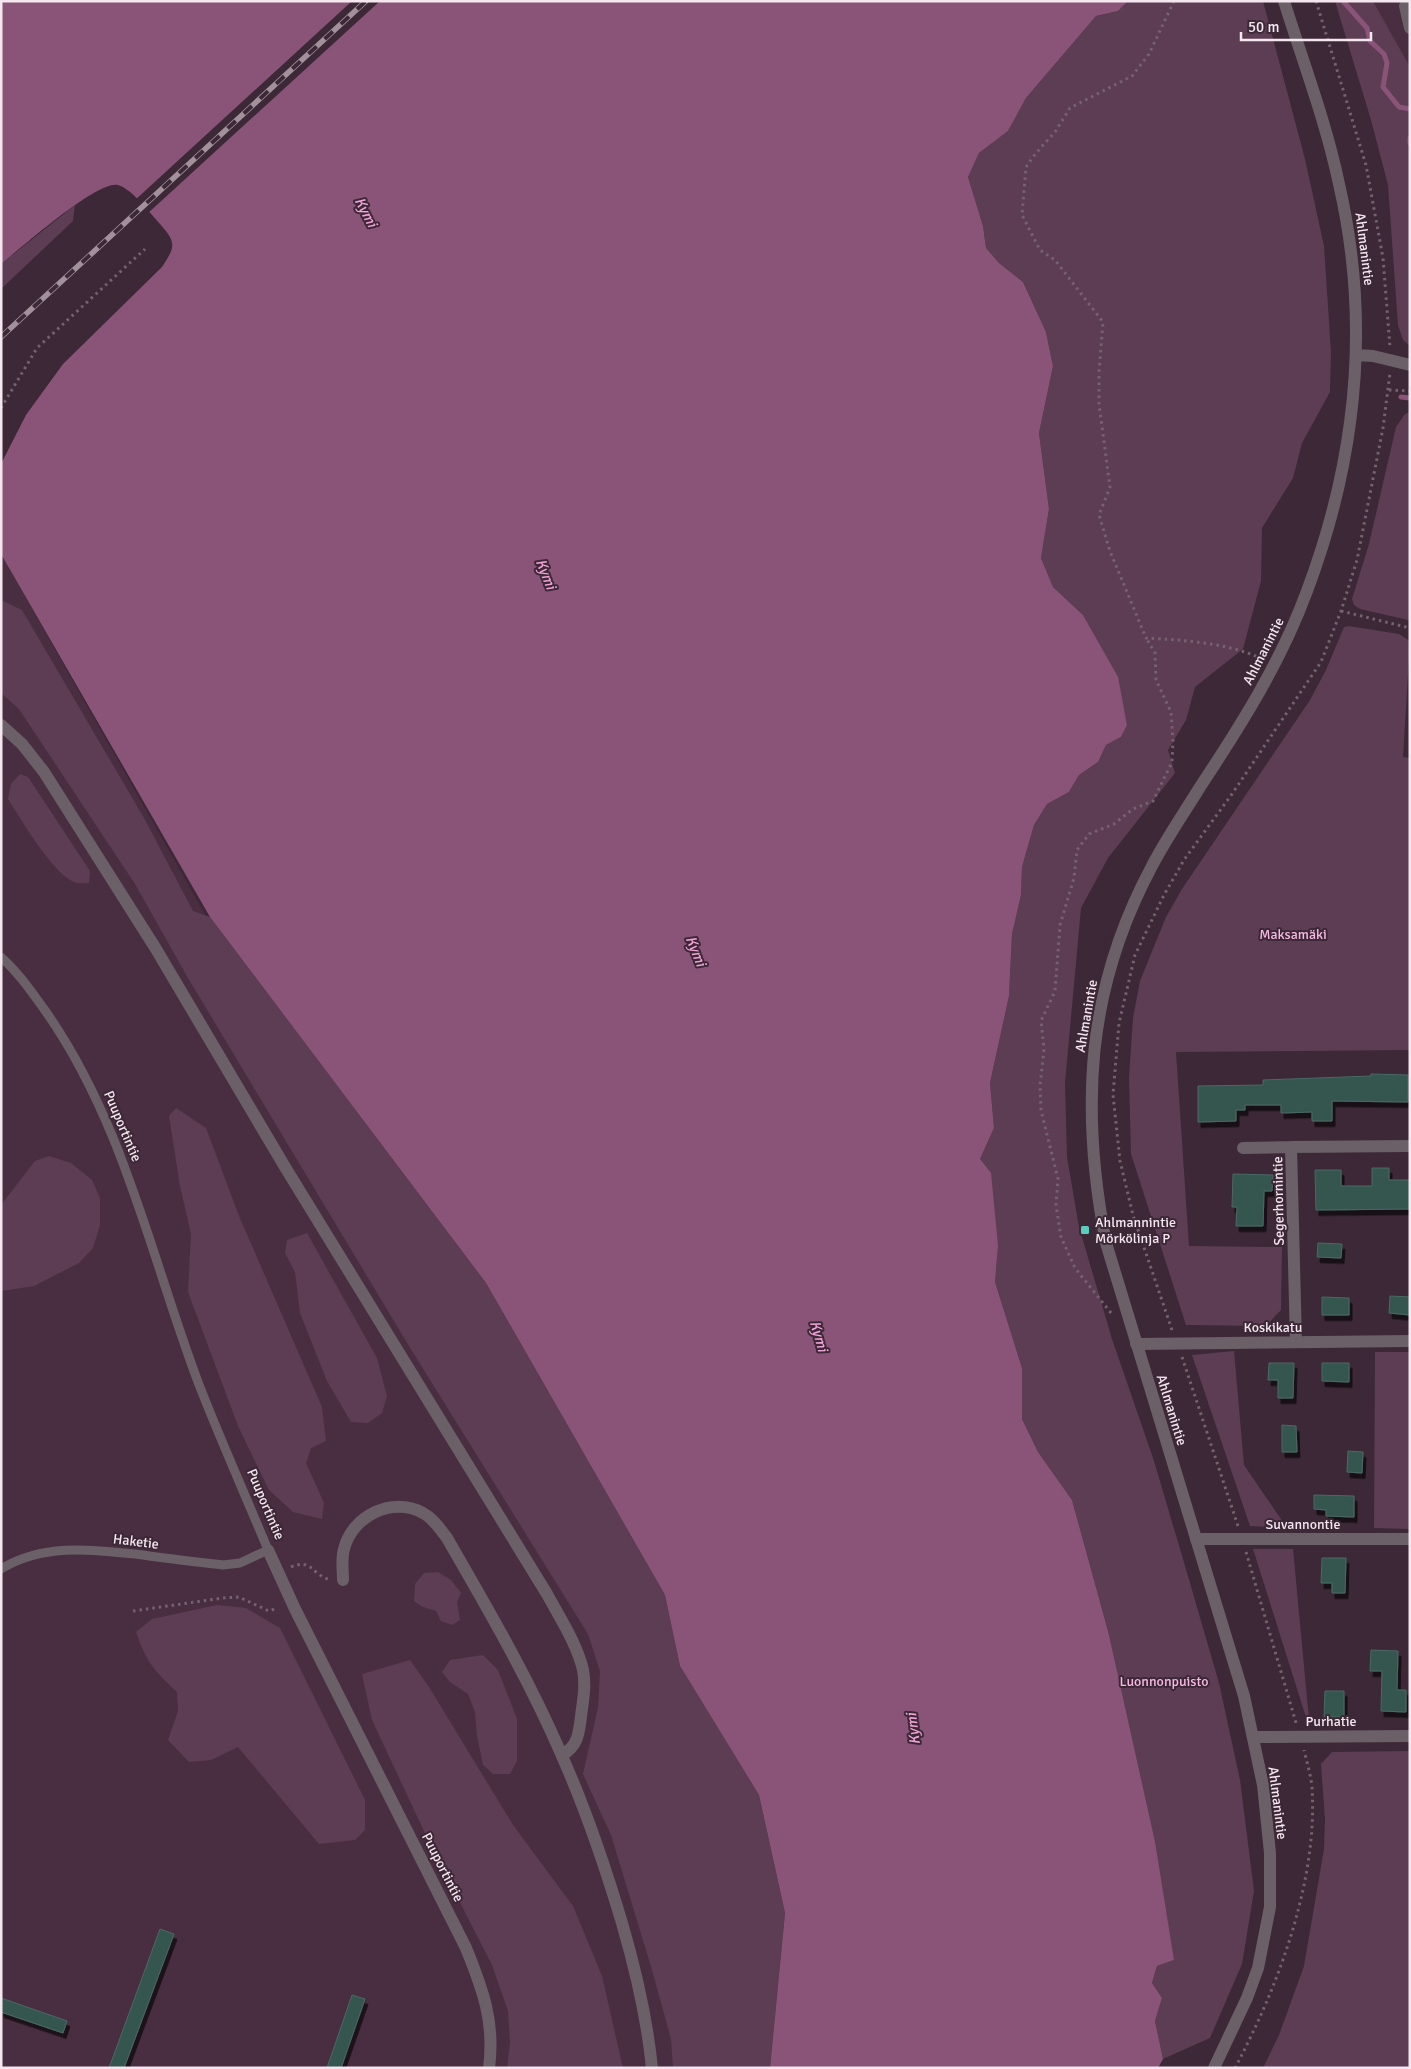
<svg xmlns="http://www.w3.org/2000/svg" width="1411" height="2069" viewBox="0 0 1411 2069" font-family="Signika,sans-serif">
	<defs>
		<filter id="shadow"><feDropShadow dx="3" dy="5.5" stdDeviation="0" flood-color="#0009"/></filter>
	</defs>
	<rect width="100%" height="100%" fill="#3c2836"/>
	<path fill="#492e41" d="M1373 1H1410V67Z
		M1 554 206 916 665 1595 770 2068H1Z"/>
	<path fill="#5d3d53" d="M1128 1H1263L1305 159 1324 246 1331 352 1330 392 1302 443 1293 478 1262 528 1261 581 1243 649 1195 687 1186 720 1168 750 1175 773 1108 858 1081 908 1065 1083 1067 1157 1079 1227 1112 1339 1154 1461 1188 1576 1219 1683 1240 1780 1254 1891 1242 1964 1210 2038 1163 2059 1155 2021 1162 1998 1152 1983 1157 1966 1174 1960 1108 1631 1072 1500 1038 1452 1022 1419V1368L995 1282 998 1246 980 1159 994 1128 990 1083 1009 996 1012 934 1021 895 1022 867 1034 825 1047 804 1069 792 1079 775 1098 762 1106 745 1121 737 1127 725 1117 677 1083 615 1053 587 1041 558 1049 509 1039 433 1053 366 1046 332 1023 282 999 263 986 248 983 226 968 177 979 153 1008 131 1026 98 1096 16 1118 11Z
		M1335 1H1373L1410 67V346L1403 340 1398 325 1388 185 1371 120Z
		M75 205 73 221 1 289V264Z
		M1410 412V620H1408L1360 609 1354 605 1352 599 1369 544 1396 427 1405 414Z
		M1 600 22 610 144 818 193 911 210 917 486 1283 665 1595 680 1666 759 1795 785 1913 770 2068H673L671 2039 652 1970 611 1835 583 1774 598 1708 600 1671 588 1634 409 1346 188 978 135 884 19 709 1 693Z
		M1349 626 1399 634 1410 641 1403 757 1410 758V1050L1176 1052 1189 1246 1282 1247 1281 1310 1266 1326 1186 1325 1131 1154 1129 1077 1133 1018 1140 981 1166 917 1182 889 1310 700 1326 670 1344 627Z
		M20 774 28 777 90 871 89 883C85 883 78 884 74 882 52 873 21 819 8 799L11 784Z
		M176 1108 206 1128 239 1216 322 1407 326 1441 311 1448 306 1463 324 1503 322 1519 293 1512 269 1490 238 1426 188 1292 191 1234 180 1186 169 1116Z
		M49 1156 71 1163 92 1180 100 1198V1225L93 1248 79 1263 34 1286 2 1291 1 1205 35 1161Z
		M307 1233 377 1358 387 1396 382 1413 368 1423 351 1422 327 1381 300 1313 295 1272 285 1253 287 1240Z
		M1234 1351 1244 1465 1287 1528 1250 1526 1192 1355Z
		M1375 1352H1410V1529L1374 1528Z
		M1253 1549H1293L1310 1730Z
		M438 1572 451 1580 461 1593 457 1602 460 1620 452 1625 441 1621 436 1611 423 1607 414 1601 415 1584 424 1573Z
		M217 1605 246 1608 280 1628 365 1800V1830L355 1840 319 1844 238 1747 211 1760 189 1762 168 1740 178 1711 177 1692C154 1671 146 1661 136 1632L152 1619Z
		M483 1655 498 1670 517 1719V1761L510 1774H493L483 1765 477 1736 475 1712 468 1694 450 1682 442 1672 450 1660Z
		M410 1660 429 1687 513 1825 573 1906 602 1976 623 2068H507L510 2042 508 2011 492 1965 431 1846 372 1720 362 1674Z
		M1410 1751V2068H1263L1279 2035 1304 1966 1324 1849 1325 1819 1321 1764 1332 1752Z"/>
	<path fill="#8a5479" d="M1 1H1128L1118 11 1096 16 1026 98 1008 131 979 153 968 177 983 226 986 248 999 263 1023 282 1046 332 1053 366 1039 433 1049 509 1041 558 1053 587 1083 615 1118 677 1127 725 1121 737 1106 745 1098 762 1079 775 1069 792 1047 804 1034 825 1022 867 1021 895 1012 934 1009 996 990 1083 994 1128 980 1159 991 1173 998 1246 995 1282 1022 1368V1419L1038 1452 1072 1500 1108 1631 1155 1842 1174 1960 1157 1966 1152 1983 1162 1998 1155 2021 1163 2059 1158 2068H770L785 1913 759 1795 680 1666 665 1595 486 1283 210 917 1 554V464L26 415 63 364 162 267C175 247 177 243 160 224 150 213 132 189 118 185 97 180 20 249 1 264Z"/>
	<path fill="#3c2836" d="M352 1H380L147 214 134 201Z"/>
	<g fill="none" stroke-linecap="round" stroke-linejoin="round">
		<path stroke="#8a5479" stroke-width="5" d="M1343 1 1367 28 1370 41 1384 54 1387 63 1383 87 1399 107 1410 109
			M1410 138V143
			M1401 397 1410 398"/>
	</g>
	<path fill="#34544f" stroke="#4a6a65" filter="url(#shadow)" d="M1371 1074 1408 1075V1102L1332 1101V1121H1312V1112L1281 1113V1105H1245V1110H1236V1121L1198 1122V1086L1263 1085V1080L1371 1076Z
		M1372 1168H1389V1180H1410V1209L1316 1210 1315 1170H1341V1186H1372Z
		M1233 1174 1273 1175 1272 1191H1264L1263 1226H1236L1237 1207H1232Z
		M1318 1243 1342 1244 1341 1258 1317 1257Z
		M1390 1296 1410 1297V1315L1389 1313Z
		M1322 1297 1349 1298V1315H1322Z
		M1269 1363H1294L1293 1398H1278V1380H1268Z
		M1322 1363H1349V1382L1322 1381Z
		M1282 1425 1296 1426 1297 1452H1282Z
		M1348 1451 1363 1452 1362 1473 1347 1472Z
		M1314 1495 1354 1496V1517L1326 1516V1510L1314 1509Z
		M1322 1558H1346L1345 1593H1332V1583H1321Z
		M1371 1650 1398 1651 1397 1690H1406V1712L1381 1711 1382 1671H1370Z
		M1325 1691H1344V1717H1324Z
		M160 1929 174 1934 124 2068H109Z
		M352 1995 365 1999 341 2068H327Z
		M1 1998 67 2021 63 2033 1 2012Z"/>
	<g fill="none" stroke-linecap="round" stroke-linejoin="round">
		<path stroke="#74626e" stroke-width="3" stroke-dasharray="2.5 4" stroke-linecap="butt" d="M1174 1 1149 54 1132 76 1070 108 1055 132 1036 153 1026 167 1022 215 1040 250 1055 260 1103 322 1099 372V404L1110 487 1099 515 1110 551 1146 638C1182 640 1230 643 1262 659
			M1316 1 1366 165 1383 258 1390 347
			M1389 390 1410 391
			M1 408 37 348 145 249
			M1341 611 1410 628
			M1111 1313 1075 1268 1061 1237 1056 1205 1058 1179 1041 1110 1040 1086 1044 1049 1041 1021 1055 991 1060 925 1074 878 1077 850 1089 834 1114 824 1133 809 1153 801 1172 762 1173 741 1171 712 1156 680 1155 653 1146 638
			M1172 1330 1133 1215 1120 1161 1113 1095 1119 1023 1135 955 1164 895 1184 860 1232 794 1321 662 1341 611 1357 560 1383 428 1390 373
			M1182 1357 1238 1526
			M1246 1552 1296 1723
			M291 1567C311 1558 312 1574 328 1579
			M133 1611 223 1598 239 1597 269 1611 277 1608
			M1235 2068C1278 1987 1318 1881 1312 1788 1311 1775 1307 1763 1304 1750"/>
		<path stroke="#6b6067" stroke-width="9" d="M1 957C18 972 31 991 44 1009 123 1120 151 1257 198 1382 220 1439 245 1494 268 1550L240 1563 223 1565C197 1562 170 1559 143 1555 95 1550 45 1542 1 1569"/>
		<path stroke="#6b6067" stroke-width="12" d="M1407 1 1405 6 1410 28
			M1 725 22 744 44 772 156 949 285 1167 547 1594C560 1618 577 1644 583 1670 586 1686 583 1701 581 1716 579 1733 578 1746 562 1755
			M1243 1148 1291 1147
			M1296 1342 1291 1147 1410 1146
			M1136 1344 1410 1341
			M1196 1539H1410
			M268 1550 295 1609 466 1948C483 1990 495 2022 489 2068
			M343 1580C343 1570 341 1559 344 1549 352 1516 392 1496 423 1513 433 1518 440 1529 447 1538 488 1609 530 1681 562 1756 586 1810 605 1866 622 1923 636 1971 647 2018 652 2068
			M1253 1737 1410 1736"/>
		<path stroke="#6b6067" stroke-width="12" d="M1356 355 1373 356 1410 365
			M1214 2068 1247 1998 1258 1968 1270 1907V1853L1263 1785 1244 1696 1106 1243C1080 1108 1086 989 1152 866 1166 839 1184 813 1200 787 1241 725 1281 662 1307 591 1357 458 1371 323 1339 184 1326 122 1303 62 1284 1"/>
		<defs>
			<path id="rail" d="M1 337 366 1"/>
		</defs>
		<use href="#rail" stroke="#a2919c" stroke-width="5.5"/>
		<use href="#rail" stroke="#3c2836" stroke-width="4" stroke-dasharray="11" stroke-linecap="butt"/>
	</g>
	<rect fill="#59cebe" stroke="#3c2836" stroke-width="2" x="1080" y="1225" width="10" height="10" rx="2.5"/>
	<g text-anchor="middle" stroke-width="4" stroke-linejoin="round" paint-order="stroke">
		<g font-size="14" fill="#f5e7f0" stroke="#3c2836">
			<text transform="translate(1365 249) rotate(83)" y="5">Ahlmanintie</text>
			<text transform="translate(1263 651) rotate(-63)" y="5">Ahlmanintie</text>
			<text transform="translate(1086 1016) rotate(-80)" y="5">Ahlmanintie</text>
			<text transform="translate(123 1126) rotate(67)" y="5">Puuportintie</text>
			<text transform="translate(1278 1201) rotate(-91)" y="5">Segerhornintie</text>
			<text x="1273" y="1332">Koskikatu</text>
			<text transform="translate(1172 1410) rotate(73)" y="5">Ahlmanintie</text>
			<text transform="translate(266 1504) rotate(67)" y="5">Puuportintie</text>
			<text x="1303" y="1529">Suvannontie</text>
			<text transform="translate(136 1541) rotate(7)" y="5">Haketie</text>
			<text x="1331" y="1726">Purhatie</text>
			<text transform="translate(1278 1803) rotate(83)" y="5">Ahlmanintie</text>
			<text transform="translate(443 1867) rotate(63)" y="5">Puuportintie</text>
		</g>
		<g font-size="14" fill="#f9b8e4" stroke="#3c2836">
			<text x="1293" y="939">Maksamäki</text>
			<text x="1164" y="1686">Luonnonpuisto</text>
		</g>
		<g font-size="14" fill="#f5e7f0" stroke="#3c2836" text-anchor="start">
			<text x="1095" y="1227">Ahlmannintie<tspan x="1095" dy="16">Mörkölinja P</tspan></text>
		</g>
		<g font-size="15" font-style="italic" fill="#f2a2d9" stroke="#3c2836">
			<text transform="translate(366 212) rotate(63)" y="5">Kymi</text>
			<text transform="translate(546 574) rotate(68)" y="5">Kymi</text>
			<text transform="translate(696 951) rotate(68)" y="5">Kymi</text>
			<text transform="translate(819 1336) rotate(74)" y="5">Kymi</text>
			<text transform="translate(913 1729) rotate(-97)" y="5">Kymi</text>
		</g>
	</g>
	<rect width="1411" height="2069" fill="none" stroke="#f5e7f0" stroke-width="5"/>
	<path d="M1241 32v8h130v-8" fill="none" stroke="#f5e7f0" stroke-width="2.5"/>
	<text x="1248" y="32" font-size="15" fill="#f5e7f0" stroke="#3c2836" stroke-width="4" paint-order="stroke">50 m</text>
</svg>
